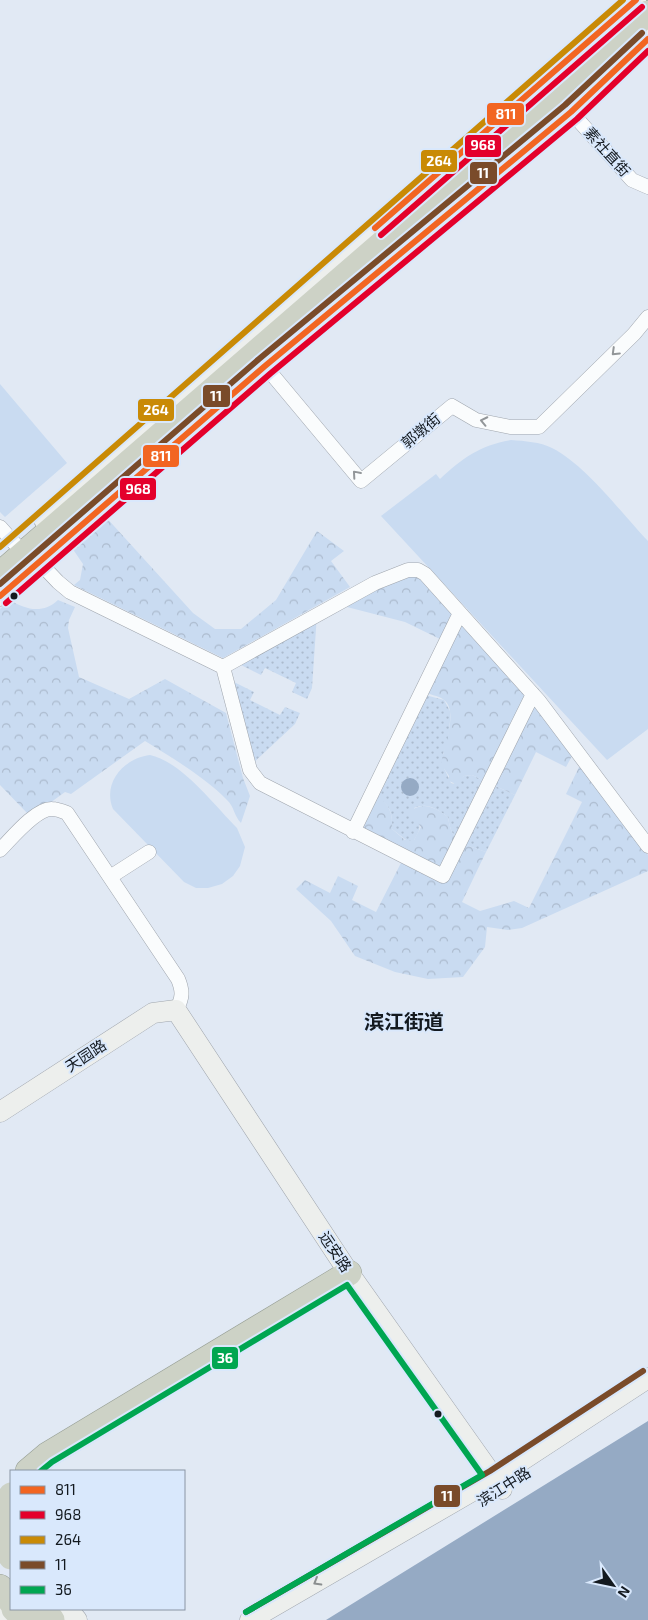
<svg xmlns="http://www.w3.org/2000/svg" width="648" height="1620" viewBox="0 0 648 1620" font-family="'Exo 2','Noto Sans SC',sans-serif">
	<defs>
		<pattern id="grass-dots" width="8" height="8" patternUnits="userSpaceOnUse" patternTransform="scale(1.25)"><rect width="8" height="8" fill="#c9dbf1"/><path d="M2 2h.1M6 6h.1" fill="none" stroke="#acbbce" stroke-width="1.8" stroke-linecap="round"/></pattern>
		<pattern id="forest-crowns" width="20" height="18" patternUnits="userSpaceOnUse" patternTransform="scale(1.25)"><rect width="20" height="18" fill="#c9dbf1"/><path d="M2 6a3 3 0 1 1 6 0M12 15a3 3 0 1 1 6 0" fill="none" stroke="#acbbce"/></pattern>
	</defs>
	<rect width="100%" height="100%" fill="#e1e9f4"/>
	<path fill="url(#grass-dots)" d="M317 614 312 688 307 699 292 692 296 683 265 668 261 675 233 661Z
		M226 678 254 692 250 700 280 715 285 707 300 713 295 724 249 767Z
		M422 691 429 696 444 700 450 711V721L448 742 443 754 444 768 451 783 453 784 464 776 472 775 515 795 486 852C462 843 452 844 448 817 436 809 428 802 414 808 418 824 424 825 414 840H406L392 829C393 810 389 804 372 794Z"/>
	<path fill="url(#forest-crowns)" d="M104 515 193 613 215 629H241L276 600 317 531 344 551 331 561 350 587 223 658 74 585 80 580 83 564 70 545Z
		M412 575 421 580 530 701 572 756 566 767 536 752 515 795 472 775 464 776 456 784 449 781V776L441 764C443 750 459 711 444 700 438 695 429 695 422 691L446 642 405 622 347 607 346 602Z
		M10 600C26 610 43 614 58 600L75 607 69 620 68 628 79 677 129 699 165 679 226 713 243 778 250 796 241 823C234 816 234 806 227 800 206 778 171 757 145 741L71 794 65 792 43 808 28 814 0 785V609Z
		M580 765 648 855V871L522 928 508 930 487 927 485 947 463 977 428 979 395 972 355 956 331 921 296 889 305 880 330 893 338 876 358 886 352 900 376 912 404 857 353 832 372 794C389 802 393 812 392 829L405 840H414L421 827 410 814V811C425 801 435 808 448 817 452 844 462 843 486 852L462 902 480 911 514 901 529 908 582 802 566 794Z"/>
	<path fill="#c9dbf1" d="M0 384 67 463 5 517 0 512Z
		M511 440C525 441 540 442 552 448 586 465 622 514 648 541V729L607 760 381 516 436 474 440 479C462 458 481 445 511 440Z
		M150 755C182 762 214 805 237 828L245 847 240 866 233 876 222 884 208 888H196L184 882 113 809C102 783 124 758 150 755Z"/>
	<path fill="#95aac4" d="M401 787a9 9 0 1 1 18 0a9 9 0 1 1-18 0Z
		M648 1421V1620H326Z"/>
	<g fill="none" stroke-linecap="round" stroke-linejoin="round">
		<defs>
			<path id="street" d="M571 112 632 180 648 187
				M265 366 361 481 452 406 476 420 510 427H539L634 334 648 317
				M0 527 16 545
				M39 562 58 582 70 592 223 667 375 583 408 570H418L425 574 539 701 648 846
				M223 667 250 770 260 783 443 876 533 694
				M353 832 460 613
				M0 850C11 839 36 808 52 809 57 809 62 811 67 813L178 979C183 991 183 998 176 1010
				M110 877 149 852"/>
			<path id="secondary" d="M44 520 636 0
				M0 596 265 366 571 112 648 39
				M0 1112 153 1013 176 1010 349 1273 502 1489
				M68 1609 77 1620
				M0 1612 7 1620
				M250 1620 495 1478 648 1378"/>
			<path id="highway" d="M0 574 648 13
				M28 1471 47 1455 349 1273
				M0 1587 11 1602
				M14 1609 25 1620
				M43 1609 52 1620"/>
		</defs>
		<use href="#street" stroke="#9fa5ad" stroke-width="15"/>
		<use href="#secondary" stroke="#9fa5ad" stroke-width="21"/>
		<use href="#highway" stroke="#969e94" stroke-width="26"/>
		<use href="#street" stroke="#fafcfd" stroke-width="14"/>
		<use href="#secondary" stroke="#edefed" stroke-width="20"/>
		<use href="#highway" stroke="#cdd2c6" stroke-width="25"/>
		<defs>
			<path id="highway-bridge" d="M11 1495C4 1514 0 1538 11 1557"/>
		</defs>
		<use href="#highway-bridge" stroke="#969e94" stroke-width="26" stroke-linecap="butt"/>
		<use href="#highway-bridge" stroke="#cdd2c6" stroke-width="25"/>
		<defs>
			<path id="bus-1" d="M375 228 636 0
				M0 596 265 366 571 112 648 39"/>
			<path id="bus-2" d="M381 235 642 7
				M6 603 271 373 577 119 648 51"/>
			<path id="bus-3" d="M0 547 623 0"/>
			<path id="bus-4" d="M0 584 259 359 565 105 642 33
				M246 1612 490 1471 643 1371"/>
			<path id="bus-5" d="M41 1471 52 1462 347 1285 482 1475 246 1612"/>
		</defs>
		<use href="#bus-1" stroke="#d9e8fc" stroke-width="10"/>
		<use href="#bus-2" stroke="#d9e8fc" stroke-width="10"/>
		<use href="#bus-3" stroke="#d9e8fc" stroke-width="10"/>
		<use href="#bus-4" stroke="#d9e8fc" stroke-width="10"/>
		<use href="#bus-5" stroke="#d9e8fc" stroke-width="10"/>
		<use href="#bus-1" stroke="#f26522" stroke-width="6"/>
		<use href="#bus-2" stroke="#e4002b" stroke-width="6"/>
		<use href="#bus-3" stroke="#c98a06" stroke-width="6"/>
		<use href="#bus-4" stroke="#7a4b2a" stroke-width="6"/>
		<use href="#bus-5" stroke="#00a651" stroke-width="6"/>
	</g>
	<defs><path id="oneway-chevron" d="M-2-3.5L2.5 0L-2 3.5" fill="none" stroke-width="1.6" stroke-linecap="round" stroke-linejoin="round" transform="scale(1.25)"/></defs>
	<g stroke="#929699">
		<use href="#oneway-chevron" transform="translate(615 352) rotate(136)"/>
		<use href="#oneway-chevron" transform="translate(484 421) rotate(-168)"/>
		<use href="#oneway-chevron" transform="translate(356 474) rotate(-131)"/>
	</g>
	<use stroke="#8b8f90" href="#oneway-chevron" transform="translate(317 1582) rotate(150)"/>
	<g fill="#13191f" stroke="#d9e8fc" stroke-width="2">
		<circle cx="14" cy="596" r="4.5"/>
		<circle cx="438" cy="1414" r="4.5"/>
	</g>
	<g text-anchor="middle" stroke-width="4" stroke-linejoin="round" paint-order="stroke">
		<g font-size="15" fill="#13191f" stroke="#d9e8fc">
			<text transform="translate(607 152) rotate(48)" y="5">素社直街</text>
			<text transform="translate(421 431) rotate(-40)" y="5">郭墩街</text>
			<text transform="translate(86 1056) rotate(-33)" y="5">天园路</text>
			<text transform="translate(335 1252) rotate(56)" y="5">远安路</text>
			<text transform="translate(504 1487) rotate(-32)" y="5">滨江中路</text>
		</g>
		<g font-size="20" font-weight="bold" fill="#13191f" stroke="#d9e8fc">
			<text x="404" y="1029">滨江街道</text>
		</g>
	</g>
	<g stroke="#d9e8fc" stroke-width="2">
		<rect x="486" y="102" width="39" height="24" rx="5" fill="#f26522"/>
		<rect x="464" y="134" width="38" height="24" rx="5" fill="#e4002b"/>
		<rect x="420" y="149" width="38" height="24" rx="5" fill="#c98a06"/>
		<rect x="469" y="161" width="29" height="24" rx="5" fill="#7a4b2a"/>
		<rect x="202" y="384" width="29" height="24" rx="5" fill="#7a4b2a"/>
		<rect x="137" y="398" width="38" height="24" rx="5" fill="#c98a06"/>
		<rect x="142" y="444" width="38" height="24" rx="5" fill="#f26522"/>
		<rect x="119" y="477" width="38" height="24" rx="5" fill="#e4002b"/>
		<rect x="211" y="1346" width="28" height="24" rx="5" fill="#00a651"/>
		<rect x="433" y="1484" width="28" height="24" rx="5" fill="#7a4b2a"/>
	</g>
	<g font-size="14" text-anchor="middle" font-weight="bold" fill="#fff">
		<text x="506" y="119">811</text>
		<text x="483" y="150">968</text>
		<text x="439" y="166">264</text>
		<text x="483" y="178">11</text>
		<text x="216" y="401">11</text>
		<text x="156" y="415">264</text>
		<text x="161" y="461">811</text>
		<text x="138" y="494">968</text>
		<text x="225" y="1363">36</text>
		<text x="447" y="1501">11</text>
	</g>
	<rect x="10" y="1470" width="175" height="140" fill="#d9e8fc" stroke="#8a95a4"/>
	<rect x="20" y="1486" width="25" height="8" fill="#f26522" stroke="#8a95a4"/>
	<text x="55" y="1495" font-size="15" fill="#13191f">811</text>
	<rect x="20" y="1511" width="25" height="8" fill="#e4002b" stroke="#8a95a4"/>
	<text x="55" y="1520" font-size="15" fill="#13191f">968</text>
	<rect x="20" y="1536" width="25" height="8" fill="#c98a06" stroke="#8a95a4"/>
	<text x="55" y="1545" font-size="15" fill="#13191f">264</text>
	<rect x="20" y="1561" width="25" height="8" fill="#7a4b2a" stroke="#8a95a4"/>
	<text x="55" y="1570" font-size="15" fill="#13191f">11</text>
	<rect x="20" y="1586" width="25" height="8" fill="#00a651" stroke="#8a95a4"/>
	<text x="55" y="1595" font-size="15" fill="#13191f">36</text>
	<g transform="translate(613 1585) rotate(123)" stroke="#d9e8fc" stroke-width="4" paint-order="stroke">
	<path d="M0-4L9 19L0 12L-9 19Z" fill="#13191f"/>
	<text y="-8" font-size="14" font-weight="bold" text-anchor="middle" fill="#13191f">N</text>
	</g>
</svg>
